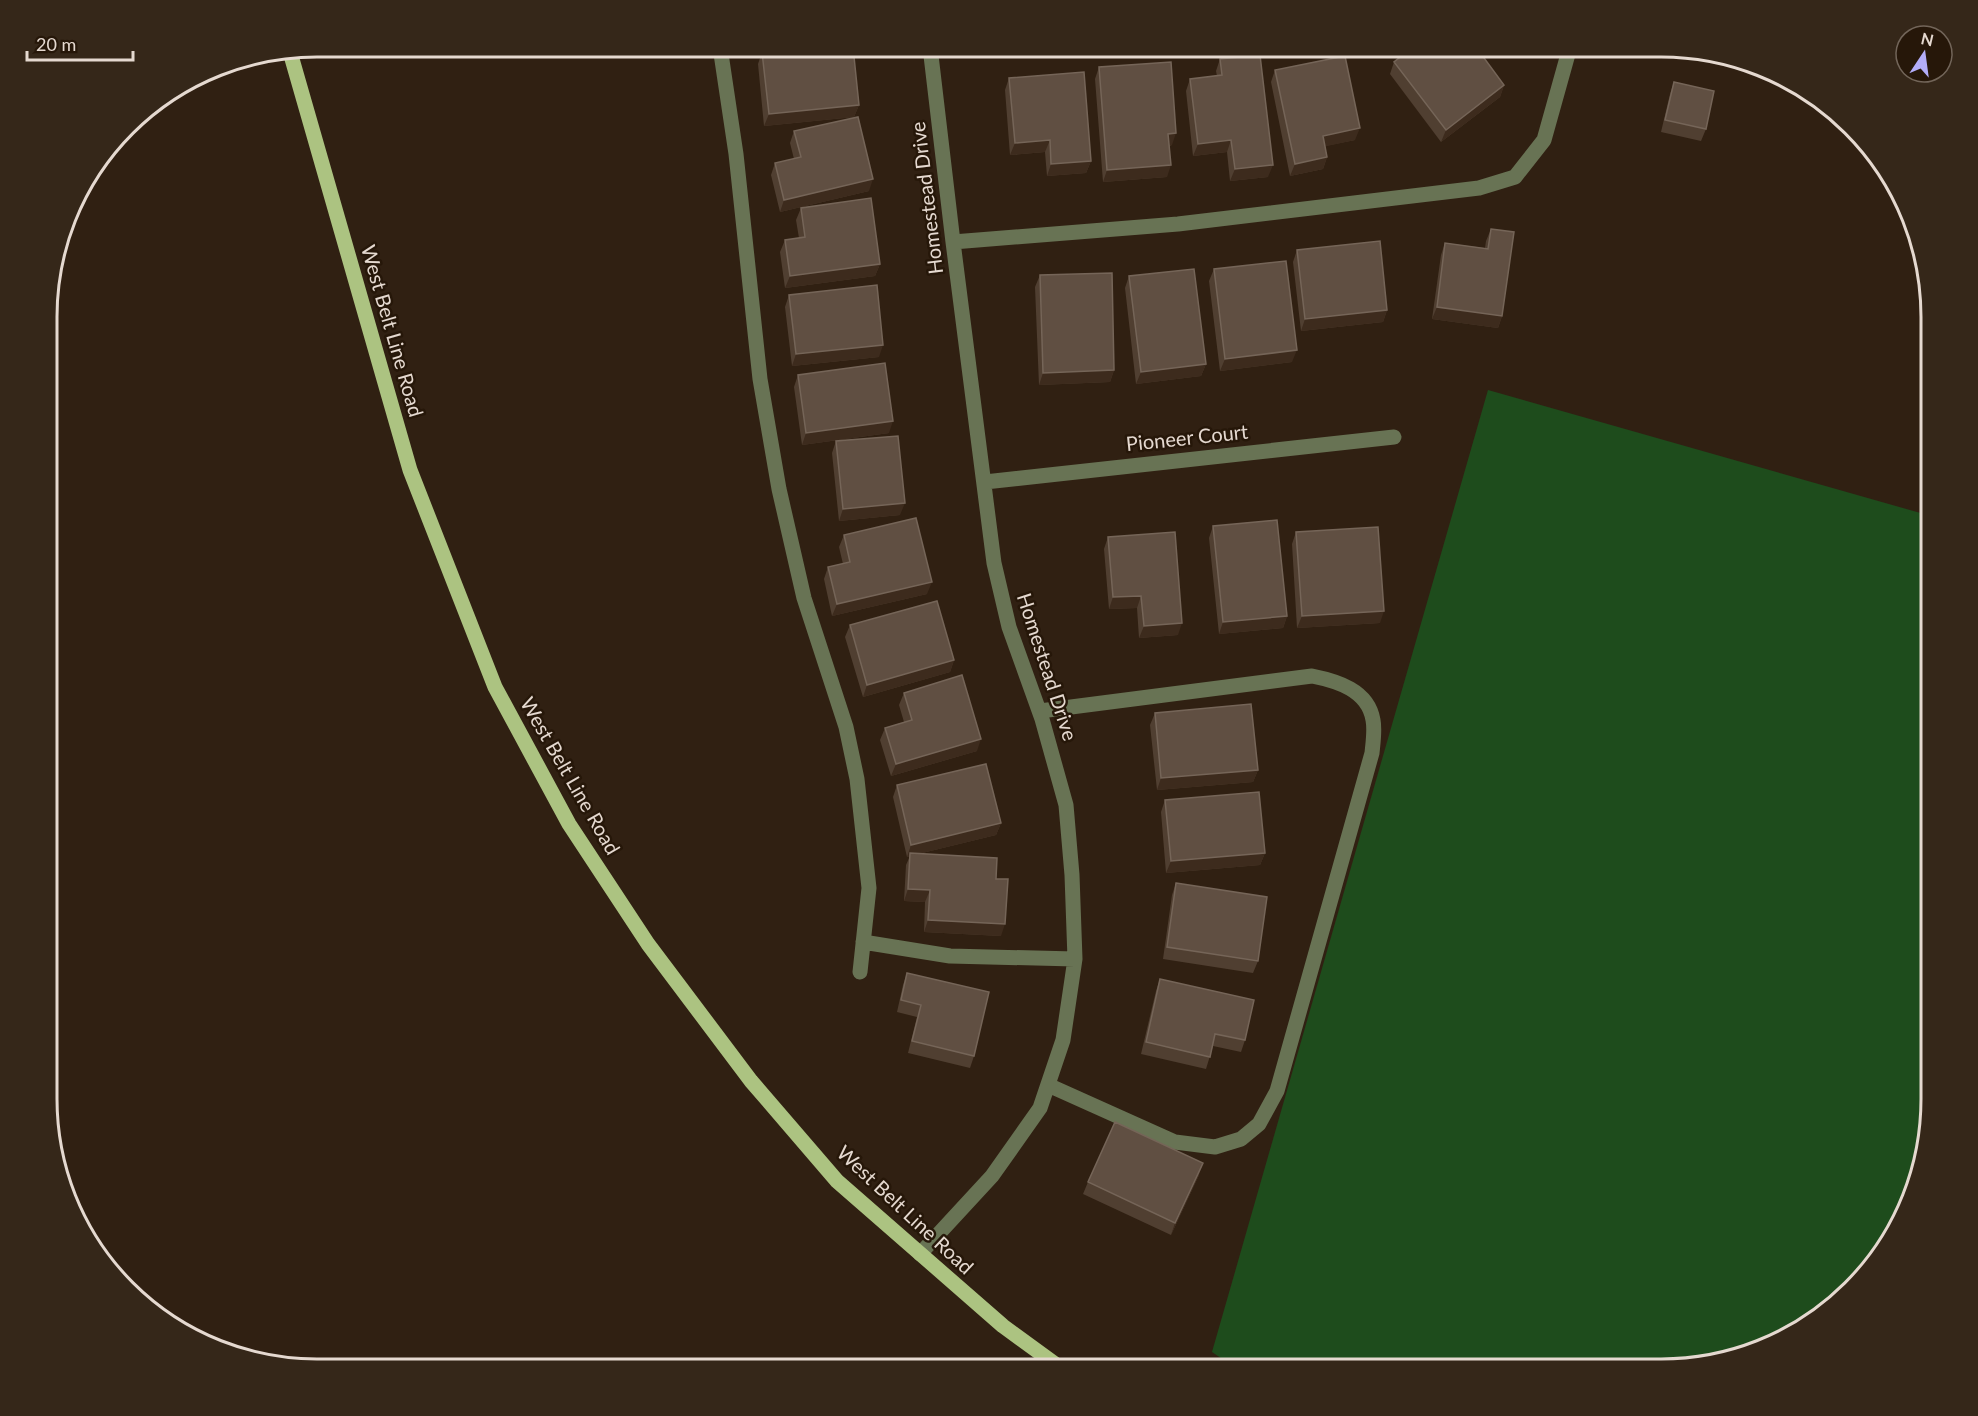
<svg xmlns="http://www.w3.org/2000/svg" width="1978" height="1416" viewBox="0 0 1978 1416" font-family="Lato,sans-serif">
	<rect width="100%" height="100%" fill="#302012"/>
	<path fill="#1e4c1c" d="M1488 390 1931 516V1116L1911 1202 1875 1264 1781 1341 1661 1369H1237L1212 1352Z"/>
	<g fill="none" stroke-linecap="round" stroke-linejoin="round">
		<path stroke="#687354" stroke-width="15" d="M720 47 736 154 760 379 779 489 804 598 846 727 857 779 869 888 860 972
			M953 242 1178 224 1479 188 1515 177 1544 140 1570 47
			M985 482 1394 437
			M1040 711 1312 676C1337 681 1368 690 1373 720 1375 730 1373 743 1372 753L1277 1091 1259 1124 1241 1139 1215 1147 1175 1142 1048 1085
			M863 942 950 956 1075 959
			M920 1254 992 1176 1040 1108 1063 1040 1075 959 1072 875 1066 805 1042 719 1009 627 994 563 953 242 930 47"/>
		<path stroke="#acc381" stroke-width="15" d="M290 52 410 470 495 687 569 824 648 944 751 1081 837 1181 1003 1326 1062 1369"/>
	</g>
	<path fill="#503f31" d="M762 52 859 105 854 117 764 126 758 64Z
		M1220 59 1268 177 1230 181 1227 152 1193 156 1186 91 1190 79 1217 76 1216 71Z
		M1394 62 1504 85 1500 97 1441 142 1390 74Z
		M1099 67 1172 145 1169 146 1167 177 1103 182 1095 79Z
		M1275 70 1355 140 1325 146 1327 157 1323 169 1290 176 1271 82Z
		M1009 78 1091 161 1086 173 1047 176 1045 152 1010 155 1005 90Z
		M1674 82 1706 129 1701 141 1661 132 1670 94Z
		M794 131 869 191 780 212 771 175 775 163 794 159 790 143Z
		M801 208 880 264 875 276 785 288 780 252 785 240 799 238 796 220Z
		M1491 229 1502 316 1498 328 1432 319 1441 255 1445 243 1485 248 1486 241Z
		M1297 250 1387 310 1383 322 1301 331 1293 262Z
		M1214 269 1292 362 1220 371 1209 281Z
		M1040 275 1114 370 1110 382 1039 385 1035 287Z
		M1129 276 1206 364 1201 376 1136 384 1125 288Z
		M789 295 879 357 792 366 785 307Z
		M798 375 889 433 802 445 794 387Z
		M836 441 900 515 839 521 832 453Z
		M1213 526 1287 616 1283 628 1219 634 1209 538Z
		M1296 532 1380 623 1297 628 1292 544Z
		M844 535 927 594 832 616 824 579 828 567 843 564 839 547Z
		M1108 537 1178 635 1139 638 1137 608 1109 609 1104 549Z
		M850 625 954 660 950 672 863 697 845 637Z
		M904 693 977 751 891 776 880 740 885 728 904 722 899 705Z
		M1155 713 1258 770 1253 782 1157 790 1150 725Z
		M897 785 1001 823 996 835 918 854 996 879 1001 936 924 932 925 902 904 901 906 865 910 856 907 857 893 797Z
		M1165 800 1265 853 1260 865 1166 873 1161 812Z
		M1176 883 1258 961 1253 973 1163 959 1172 895Z
		M907 973 974 1056 970 1068 908 1053 917 1017 897 1012 903 985Z
		M1160 979 1245 1040 1241 1052 1213 1046 1206 1069 1141 1054 1156 991Z
		M1199 1175 1171 1235 1083 1194 1088 1182Z"/>
	<path fill="#3d2b1d" d="M1504 85 1500 97 1441 142 1446 130Z
		M859 105 854 117 764 126 769 114Z
		M1360 128 1355 140 1318 148 1323 136Z
		M1176 133 1172 145 1164 146 1168 134Z
		M1050 140 1045 152 1010 155 1015 143Z
		M1231 140 1227 152 1193 156 1198 144Z
		M1327 157 1323 169 1290 176 1295 164Z
		M1091 161 1086 173 1047 176 1051 164Z
		M1171 165 1167 177 1103 182 1107 170Z
		M1273 165 1268 177 1230 181 1235 169Z
		M873 179 869 191 780 212 784 200Z
		M880 264 875 276 785 288 790 276Z
		M1437 307 1502 316 1498 328 1432 319Z
		M1387 310 1383 322 1301 331 1305 319Z
		M883 345 879 357 792 366 796 354Z
		M1297 350 1292 362 1220 371 1225 359Z
		M1206 364 1201 376 1136 384 1141 372Z
		M1114 370 1110 382 1039 385 1043 373Z
		M893 421 889 433 802 445 806 433Z
		M905 503 900 515 839 521 843 509Z
		M932 582 927 594 832 616 837 604Z
		M1141 596 1137 608 1109 609 1113 597Z
		M1384 611 1380 623 1297 628 1302 616Z
		M1287 616 1283 628 1219 634 1223 622Z
		M1182 623 1178 635 1139 638 1144 626Z
		M954 660 950 672 863 697 867 685Z
		M981 739 977 751 891 776 896 764Z
		M1258 770 1253 782 1157 790 1161 778Z
		M1001 823 996 835 910 856V853V856L907 857 911 845Z
		M1265 853 1260 865 1166 873 1171 861Z
		M908 889 930 890 925 902 904 901Z
		M928 920 1005 924 1001 936 924 932Z
		M1203 1163 1199 1175 1171 1235 1175 1223Z"/>
	<path fill="#604f42" stroke="#756558" stroke-width="1.5" d="M819 47H853L859 105 769 114 762 52Z
		M1413 47H1476L1504 85 1446 130 1394 62Z
		M1260 55 1273 165 1235 169 1231 140 1198 144 1190 79 1222 75 1220 59Z
		M1345 56 1360 128 1323 136 1327 157 1295 164 1275 70Z
		M1171 62 1176 133 1168 134 1171 165 1107 170 1099 67Z
		M1084 72 1091 161 1051 164 1050 140 1015 143 1009 78Z
		M1674 82 1714 91 1706 129 1665 120Z
		M858 117 873 179 784 200 775 163 801 157 794 131Z
		M871 198 880 264 790 276 785 240 805 237 801 208Z
		M1491 229 1514 232 1502 316 1437 307 1445 243 1488 249Z
		M1380 241 1387 310 1305 319 1297 250Z
		M1286 261 1297 350 1225 359 1214 269Z
		M1194 269 1206 364 1141 372 1129 276Z
		M1112 273 1114 370 1043 373 1040 275Z
		M877 285 883 345 796 354 789 295Z
		M885 363 893 421 806 433 798 375Z
		M898 436 905 503 843 509 836 441Z
		M916 518 932 582 837 604 828 567 850 562 844 535Z
		M1277 520 1287 616 1223 622 1213 526Z
		M1378 527 1384 611 1302 616 1296 532Z
		M1175 532 1182 623 1144 626 1141 596 1113 597 1108 537Z
		M937 601 954 660 867 685 850 625Z
		M962 675 981 739 896 764 885 728 912 720 904 693Z
		M1251 704 1258 770 1161 778 1155 713Z
		M986 764 1001 823 911 845 897 785Z
		M1259 792 1265 853 1171 861 1165 800Z
		M910 853 997 858 996 879H1008L1005 924 928 920 930 890 908 889Z
		M1176 883 1267 897 1258 961 1167 947Z
		M907 973 989 992 974 1056 912 1041 921 1005 901 1000Z
		M1160 979 1254 1000 1245 1040 1215 1034 1210 1057 1146 1042Z
		M1115 1122 1203 1163 1175 1223 1088 1182Z"/>
	<g text-anchor="middle" stroke-width="5" stroke-linejoin="round" paint-order="stroke">
		<g font-size="20" fill="#e5d9d0" stroke="#261709">
			<text transform="translate(927 198) rotate(-97)" y="7">Homestead Drive</text>
			<text transform="translate(392 331) rotate(74)" y="7">West Belt Line Road</text>
			<text transform="translate(1187 438) rotate(-6)" y="7">Pioneer Court</text>
			<text transform="translate(1047 667) rotate(72)" y="7">Homestead Drive</text>
			<text transform="translate(570 776) rotate(60)" y="7">West Belt Line Road</text>
			<text transform="translate(905 1210) rotate(43)" y="7">West Belt Line Road</text>
		</g>
	</g>
	<path d="M0 0H1978V1416H0ZM317 57H1661A260 260 0 0 1 1921 317V1099A260 260 0 0 1 1661 1359H317A260 260 0 0 1 57 1099V317A260 260 0 0 1 317 57Z" fill="#352719" fill-rule="evenodd"/>
	<path fill="none" stroke="#e5d9d0" stroke-width="3" d="M317 57H1661A260 260 0 0 1 1921 317V1099A260 260 0 0 1 1661 1359H317A260 260 0 0 1 57 1099V317A260 260 0 0 1 317 57Z"/>
	<g transform="translate(1924 54) rotate(13)"><circle r="28" fill="#261709" stroke="#726559" stroke-width="1.5"/>
	<path d="M0-4.5L10 22L0 15L-10 22Z" fill="#b3adf9"/>
	<text y="-9" font-size="16" font-weight="bold" text-anchor="middle" fill="#e5d9d0">N</text>
	</g>
	<path d="M27 51v9h106v-9" fill="none" stroke="#e5d9d0" stroke-width="3"/>
	<text x="36" y="51" font-size="18" fill="#e5d9d0" stroke="#261709" stroke-width="4.5" paint-order="stroke">20 m</text>
</svg>
